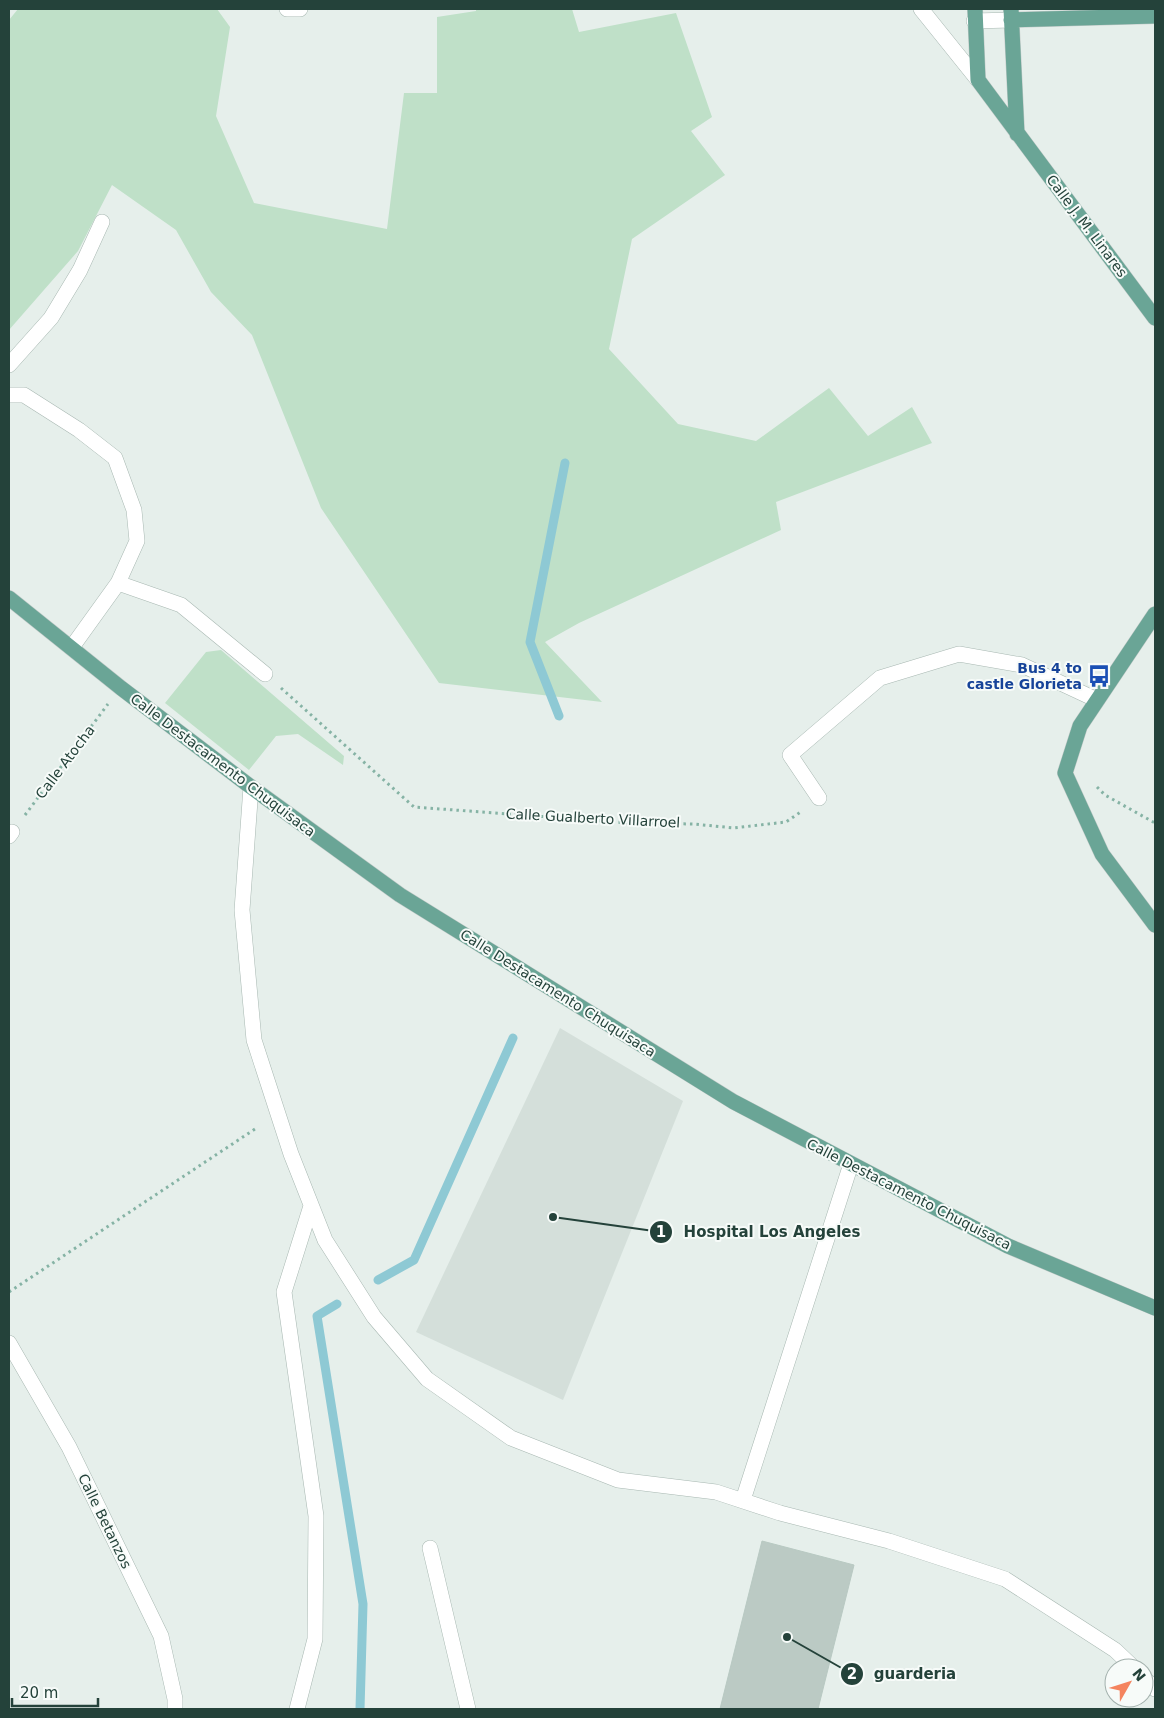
<svg xmlns="http://www.w3.org/2000/svg" width="1164" height="1718" viewBox="0 0 1164 1718" font-family="'DejaVu Sans',sans-serif">
	<rect width="100%" height="100%" fill="#e6efeb"/>
	<path fill="#d4dfda" d="M560 1028 683 1101 563 1400 416 1332Z"/>
	<path fill="#bfe0c8" d="M18 9H217L230 27 216 116 254 203 387 229 404 93H437V17L476 11V9H572L579 32 676 13 712 117 691 131 725 175 632 239 609 349 678 424 756 441 829 388 868 436 912 407 932 443 776 502 781 530 579 623 545 642 602 702 439 683 321 508 252 335 211 292 176 230 112 185 78 251 9 330V20Z
		M221 650 344 756 343 765 298 734 276 736 249 770 165 703 206 652Z"/>
	<g fill="none" stroke-linecap="round" stroke-linejoin="round">
		<path stroke="#8ec9d4" stroke-width="9" d="M559 716 530 642 565 463
			M378 1280 414 1260 513 1038
			M337 1304 317 1316 363 1604 360 1709"/>
	</g>
	<path fill="#bbcac4" stroke="#b8c9c2" d="M762 1541 854 1565 818 1709H720Z"/>
	<g fill="none" stroke-linecap="round" stroke-linejoin="round">
		<defs>
			<path id="minor" d="M287 9H300
				M921 9 978 80
				M974 21 1011 20
				M9 365 51 318 80 270 102 222
				M9 395H24L79 430 115 458 134 510 137 541 118 583
				M72 647 118 583 181 605 265 674
				M251 787 242 910 254 1040 291 1154 325 1240 374 1317 427 1379 511 1438 618 1480 716 1492 780 1513 889 1541 1005 1579 1115 1650 1134 1668
				M819 798 790 755 880 678 959 654 1022 665 1097 700
				M9 836 12 832
				M9 1343 69 1447 161 1636 175 1699V1709
				M743 1500 851 1164
				M430 1548 468 1709
				M1144 1678 1155 1689
				M297 1709 315 1639 316 1516 284 1292 311 1206"/>
			<path id="major" d="M975 9 978 80 1155 318
				M1011 9 1017 134
				M1011 20 1155 16
				M9 598 121 688 251 787 400 895 734 1102 1008 1246 1155 1308
				M1155 614 1080 726 1065 773 1102 854 1155 925"/>
		</defs>
		<use href="#minor" stroke="#a8b8b2" stroke-width="16"/>
		<use href="#major" stroke="#c2cac8" stroke-width="16"/>
		<path stroke="#86b3a5" stroke-width="3" stroke-dasharray="2.5 4" stroke-linecap="butt" d="M281 688 414 807 630 823 693 824 734 828 786 822 802 811
			M1097 787 1105 795 1155 823
			M25 815 108 704
			M9 1292 258 1127"/>
		<use href="#minor" stroke="#fff" stroke-width="15"/>
		<use href="#major" stroke="#6aa596" stroke-width="15"/>
	</g>
	<defs>
		<symbol id="bus-bare" viewBox="-9 -9 18 18"><path d="M-5-6H5V4H4V6H2V4H-2V6H-4V4H-5ZM-3.5-4V0h7V-4ZM-3.5 1.2v1.5H-2V1.2ZM2 1.2v1.5H3.5V1.2Z" fill="#1a4fb4" stroke="#f7fbf9" stroke-width="2.5" paint-order="stroke"/></symbol>
	</defs>
	<g fill-rule="evenodd">
		<use href="#bus-bare" x="1083" y="660" width="32" height="32"/>
	</g>
	<g text-anchor="middle" stroke-width="4" stroke-linejoin="round" paint-order="stroke">
		<g font-size="14" fill="#24423a" stroke="#f7fbf9">
			<text transform="translate(1087 226) rotate(53)" y="5">Calle J. M. Linares</text>
			<text transform="translate(65 762) rotate(-53)" y="5">Calle Atocha</text>
			<text transform="translate(223 765) rotate(37)" y="5">Calle Destacamento Chuquisaca</text>
			<text transform="translate(593 818) rotate(3)" y="5">Calle Gualberto Villarroel</text>
			<text transform="translate(558 993) rotate(32)" y="5">Calle Destacamento Chuquisaca</text>
			<text transform="translate(909 1194) rotate(27)" y="5">Calle Destacamento Chuquisaca</text>
			<text transform="translate(105 1521) rotate(64)" y="5">Calle Betanzos</text>
		</g>
		<g font-size="14" font-weight="bold" fill="#164399" stroke="#f7fbf9" text-anchor="end">
			<text x="1082" y="673">Bus 4 to<tspan x="1082" dy="16">castle Glorieta</tspan></text>
		</g>
	</g>
	<path fill="none" stroke="#24423a" stroke-width="2" d="M553 1217L661 1232M787 1637L852 1674"/>
	<g fill="#24423a" stroke="#f7fbf9" stroke-width="2">
		<circle cx="553" cy="1217" r="5"/>
		<circle cx="787" cy="1637" r="5"/>
		<circle cx="661" cy="1232" r="12"/>
		<circle cx="852" cy="1674" r="12"/>
	</g>
	<g font-size="15" text-anchor="middle" font-weight="bold" fill="#fff">
		<text x="661" y="1237">1</text>
		<text x="852" y="1679">2</text>
	</g>
	<g font-size="15" text-anchor="middle" font-weight="bold" fill="#24423a" stroke="#f7fbf9" stroke-width="4" stroke-linejoin="round" paint-order="stroke">
		<text x="772" y="1237">Hospital Los Angeles</text>
		<text x="915" y="1679">guarderia</text>
	</g>
	<rect width="1164" height="1718" fill="none" stroke="#24423a" stroke-width="20"/>
	<g transform="translate(1129 1683) rotate(51)"><circle r="24" fill="#f7fbf9" stroke="#a3b1ad"/>
	<path d="M0-4L9 19L0 12L-9 19Z" fill="#f4845f"/>
	<text y="-8" font-size="14" font-weight="bold" text-anchor="middle" fill="#24423a">N</text>
	</g>
	<path d="M12 1698v8h86v-8" fill="none" stroke="#24423a" stroke-width="2.5"/>
	<text x="20" y="1698" font-size="15" fill="#24423a" stroke="#f7fbf9" stroke-width="4" paint-order="stroke">20 m</text>
</svg>
